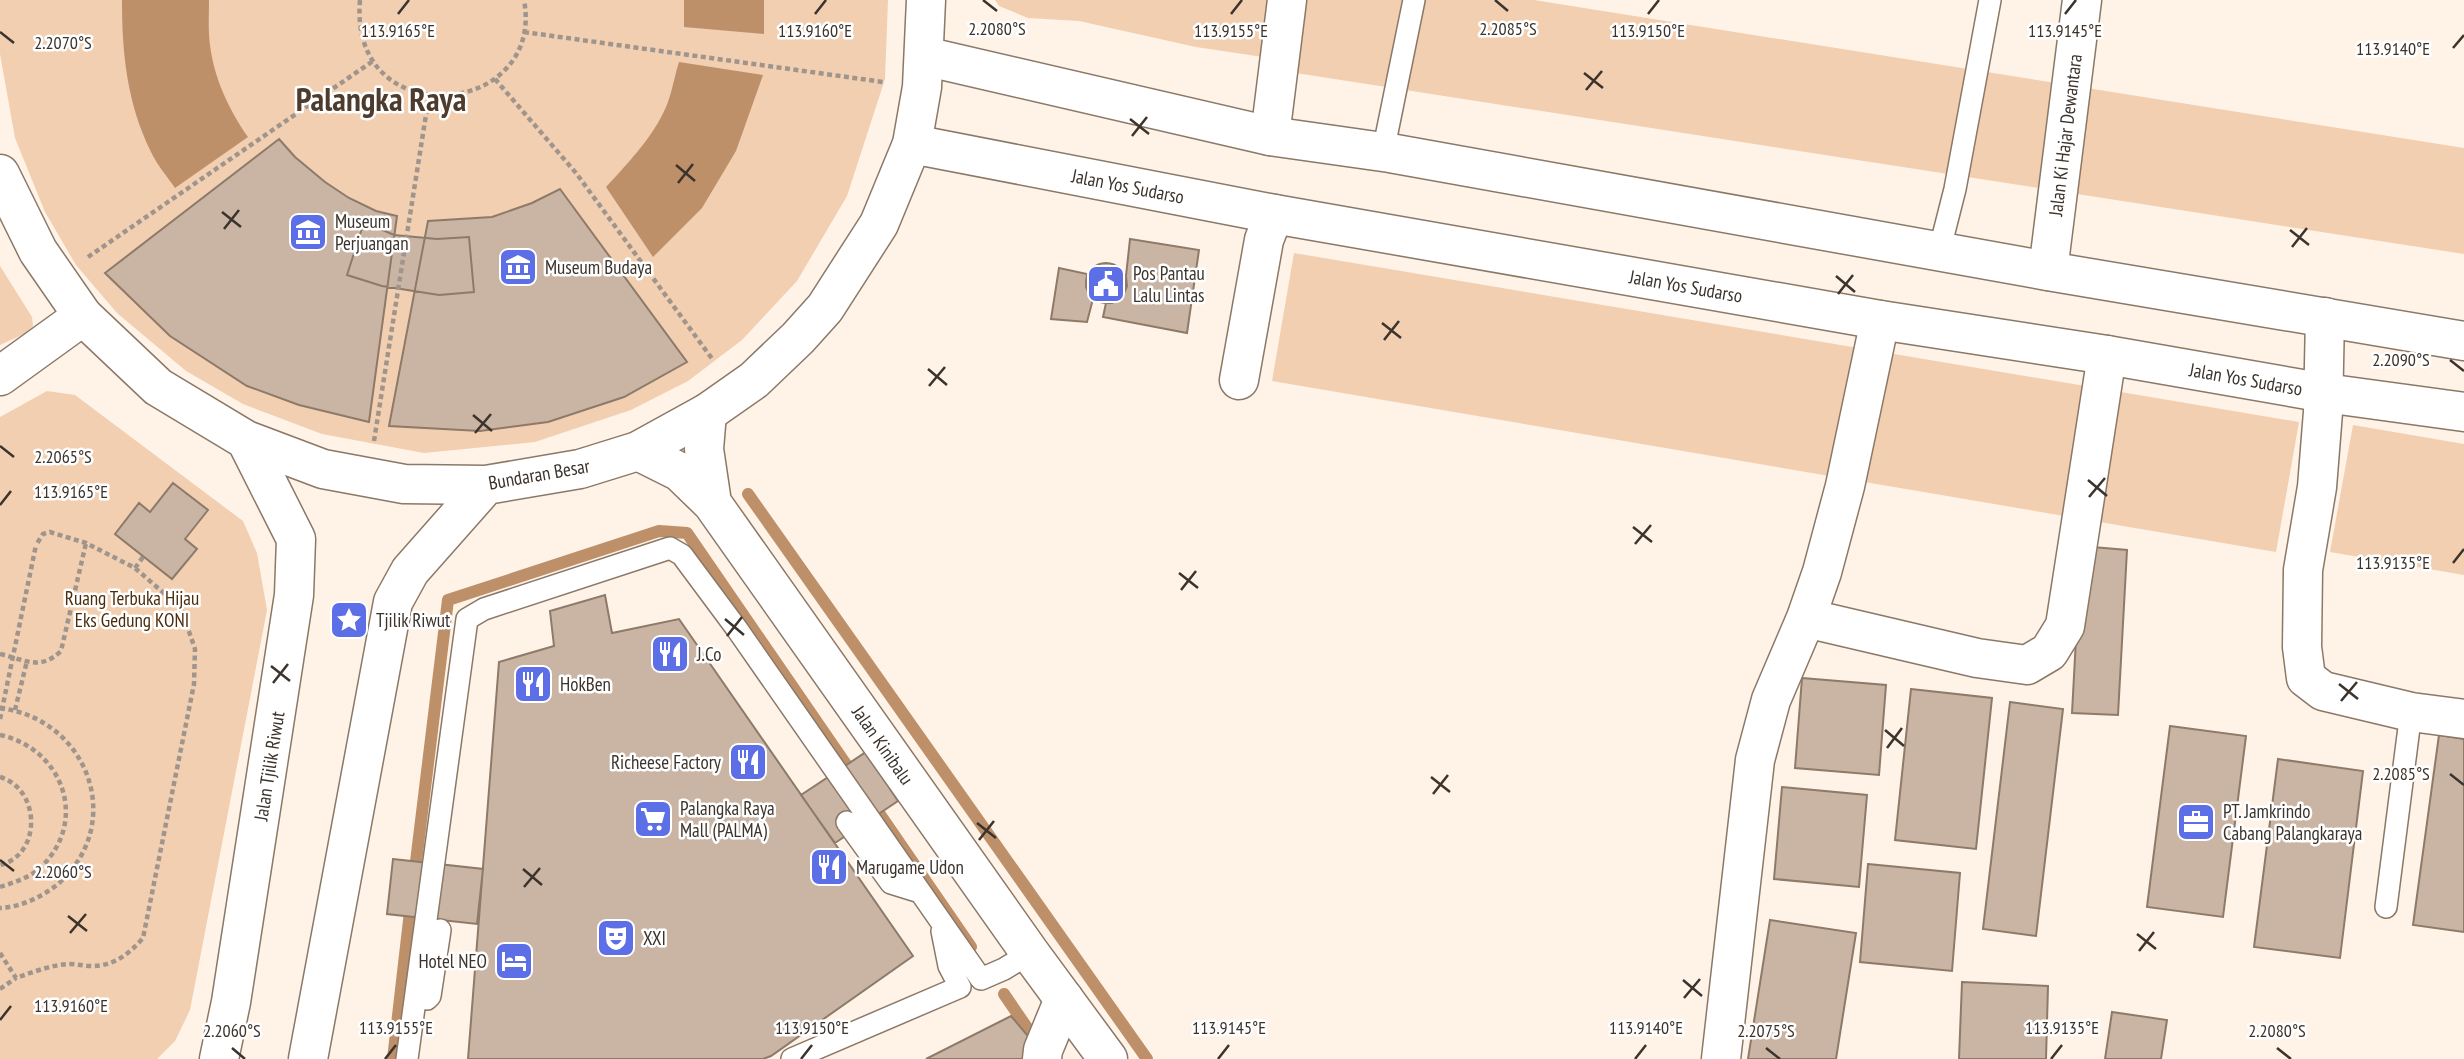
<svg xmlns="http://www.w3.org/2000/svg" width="2464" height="1059" viewBox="0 0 2464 1059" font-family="'PT Sans Narrow',sans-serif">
	<rect width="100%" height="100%" fill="#fff2e7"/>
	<path fill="#f2cfb1" d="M0 0H888L885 79 847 196 797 281 742 340 688 381 631 410 535 442 424 453 322 434 243 404 186 371 117 313 76 265 45 212 15 138 0 54Z
		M995 0H1271L1263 57 1196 47 1079 21 1028 18 999 6Z
		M1305 0H1534L2464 148V254L1296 73Z
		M1294 253 2299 422 2276 552 1272 381Z
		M0 266 32 317 33 326 26 333 0 345Z
		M47 391 75 395 243 521 257 553 267 610 190 1010 175 1041 157 1059H0V417Z
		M2353 425 2464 444V575L2330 552Z"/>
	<path fill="#bd9069" d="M122 0H209C209 15 208 30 210 45 214 78 229 110 248 137L175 188C167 176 157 165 151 152 127 103 122 54 122 0Z
		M684 0H764V34L684 27Z
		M679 62 763 75 736 151 702 208 653 257 606 187C629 162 658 132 669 99 673 87 675 74 679 62Z"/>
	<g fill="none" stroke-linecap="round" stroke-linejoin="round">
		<path stroke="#bd9069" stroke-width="12" d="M748 494 1147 1059
			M870 800 971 947
			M414 878 448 600 659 531 687 533 854 776
			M1004 994 1030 1032
			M393 1059 411 903"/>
	</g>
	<path fill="#cab5a4" stroke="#8d7a69" stroke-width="2" d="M279 139 295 157 325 182 349 198 376 211 397 216 369 422 299 405 247 386 170 336 105 273Z
		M560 189 687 362 624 397 548 422 480 431 389 426 428 221 492 217 532 203Z
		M364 222 394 235 437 239 469 237 474 292 439 295 382 286 347 275Z
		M1130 239 1199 250 1187 333 1103 317 1106 303H1112L1123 296 1127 286 1126 276Z
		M1086 283a20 20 0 1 1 40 0a20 20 0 1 1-40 0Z
		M1059 268 1087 274 1086 287 1093 299 1087 322 1051 319Z
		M173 483 208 510 185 539 197 549 172 579 115 534 139 503 150 512Z
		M2081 546 2127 550 2118 715 2072 713Z
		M605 595 612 633 679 619 913 956 771 1056 763 1059H468L499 662 554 646 550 611Z
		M1802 678 1886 685 1879 775 1795 768Z
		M1911 689 1992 698 1976 849 1895 840Z
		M2010 702 2063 709 2036 936 1983 929Z
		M2170 726 2246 736 2223 917 2147 907Z
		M2439 735 2464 739V932L2413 925Z
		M866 752 898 801 835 843 801 795Z
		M2278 759 2363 771 2340 958 2254 947Z
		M1782 787 1867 795 1859 887 1774 879Z
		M393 859 483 869 477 924 387 914Z
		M1868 864 1960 873 1952 971 1860 962Z
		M1770 920 1856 933 1836 1059H1748Z
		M1962 982 2048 986 2046 1059H1959Z
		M2112 1012 2167 1020 2161 1059H2105Z
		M1011 1016 1033 1042 1031 1059H926Z"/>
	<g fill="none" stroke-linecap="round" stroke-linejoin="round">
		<defs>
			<path id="service" d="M1383 152 1414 0
				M1939 252 1955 189 1990 0
				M847 822 891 883 920 892
				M2386 907 2411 712
				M427 999 430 996 440 930
				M407 1059 467 619 484 609 670 548 682 555 737 629 981 979 1004 969 1030 953
				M792 1059 960 987 949 966 942 931"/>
			<path id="minor" d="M1270 136 1287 0
				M2048 271 2082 0
				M2325 317 2323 412 2317 487 2303 570 2302 647 2306 678 2323 691 2411 712 2464 719
				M1239 380 1264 240 1274 214
				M1806 618 1977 658 2027 665 2049 652 2065 626 2107 355
				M1042 1059 1043 1050 1064 999
				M1721 1059 1755 760 1771 700 1806 618 1822 572 1845 486 1880 320"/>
			<path id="tertiary" d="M0 376 83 316
				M707 413 704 449 712 503 1030 953 1108 1059
				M638 451 680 472 712 503"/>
			<path id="primary" d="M924 56 1270 136 1390 153 2048 271 2464 341
				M912 144 1274 214 1880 320 2107 355 2325 393 2464 412"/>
			<path id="trunk" d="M0 174 38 251 83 316 158 387 246 440 323 469 404 484 486 485 580 469 638 451 707 413 754 380 798 338 825 308 879 224 912 144 922 87 926 0
				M219 1059 231 1002 294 595 296 539 246 440
				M308 1059 393 602 410 571 486 485"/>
		</defs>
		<use href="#service" stroke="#8b7867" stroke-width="24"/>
		<use href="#minor" stroke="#8b7867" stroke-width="41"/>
		<use href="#tertiary" stroke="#8b7867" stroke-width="41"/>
		<use href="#primary" stroke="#8b7867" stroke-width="41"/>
		<use href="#trunk" stroke="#8b7867" stroke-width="41"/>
		<path stroke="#9f958c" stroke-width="4.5" stroke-dasharray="5 3.5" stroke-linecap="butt" d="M360 0C348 136 546 118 524 0
			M524 32 883 82
			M495 79 576 173 713 360
			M88 257 373 61
			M374 441 429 96
			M135 568 143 557
			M0 654C26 660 40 671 61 651L86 543
			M0 708C88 719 127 823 58 884 42 897 21 907 0 908
			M15 710 27 661
			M0 735C61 748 89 818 43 865 32 877 15 882 0 887
			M0 777C41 789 42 855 0 865
			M0 953 16 978C33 972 51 965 69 964 77 964 84 966 92 966 114 966 129 954 143 938L194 684 195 649 181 608 135 568 86 543 50 532 43 534 36 545
			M0 989 16 978"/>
		<use href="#service" stroke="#fff" stroke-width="21"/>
		<use href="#minor" stroke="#fff" stroke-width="38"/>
		<use href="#tertiary" stroke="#fff" stroke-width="38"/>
		<use href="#primary" stroke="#fff" stroke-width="38"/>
		<use href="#trunk" stroke="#fff" stroke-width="38"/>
		<path stroke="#9f958c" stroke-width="4.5" stroke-dasharray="5 3.5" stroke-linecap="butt" d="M0 719 36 545"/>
	</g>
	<path fill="none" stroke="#3b332c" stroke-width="2.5" d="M983 0 997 11M1495 0 1508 11M398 14 409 0M815 14 826 0M1231 14 1242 0M1648 14 1659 0M2065 14 2076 0M0 32 14 43M2453 48 2464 35M1584 73 1603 88M1586 90 1602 71M1130 119 1149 134M1132 136 1147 117M676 165 695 181M678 183 693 164M222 212 241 227M224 229 239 210M2290 230 2309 245M2292 247 2307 228M1836 276 1855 292M1838 294 1853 275M1382 323 1401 338M1384 340 1399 321M2450 360 2464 371M928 369 947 385M929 386 945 367M473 415 492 431M475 433 491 414M0 446 14 457M2088 480 2107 496M2089 497 2105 478M0 505 11 491M1633 527 1652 542M1635 544 1651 525M2453 563 2464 549M1179 573 1198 588M1181 590 1196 571M725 619 744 635M727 636 742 617M271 666 290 681M273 683 288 664M2339 684 2358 699M2341 701 2357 682M1885 730 1904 746M1887 748 1902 728M2450 774 2464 785M1431 777 1450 792M1433 794 1448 775M977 823 996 838M979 840 994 821M0 860 14 871M523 869 542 885M524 887 540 868M68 916 87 931M70 933 86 914M2137 934 2156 949M2139 951 2154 932M1683 980 1702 996M1684 998 1700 979M0 1020 11 1006M232 1048 245 1059M1766 1048 1780 1059M2277 1048 2291 1059M385 1059 396 1045M801 1059 812 1045M1218 1059 1229 1045M1635 1059 1646 1045M2051 1059 2062 1045"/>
	<defs>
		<symbol id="museum-square" viewBox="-11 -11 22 22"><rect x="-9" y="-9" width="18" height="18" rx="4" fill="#5c6fe6" stroke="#fff"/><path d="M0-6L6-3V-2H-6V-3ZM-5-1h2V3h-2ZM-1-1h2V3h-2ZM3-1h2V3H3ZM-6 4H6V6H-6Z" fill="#fff"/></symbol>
		<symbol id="civic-square" viewBox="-11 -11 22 22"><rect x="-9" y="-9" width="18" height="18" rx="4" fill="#5c6fe6" stroke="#fff"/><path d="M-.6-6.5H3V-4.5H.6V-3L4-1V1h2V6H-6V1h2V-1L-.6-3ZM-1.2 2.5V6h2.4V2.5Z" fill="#fff"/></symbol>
		<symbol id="sight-square" viewBox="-11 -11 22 22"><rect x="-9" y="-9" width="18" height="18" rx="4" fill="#5c6fe6" stroke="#fff"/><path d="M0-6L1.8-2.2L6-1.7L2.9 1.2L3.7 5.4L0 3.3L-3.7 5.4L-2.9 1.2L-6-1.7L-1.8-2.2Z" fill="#fff"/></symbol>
		<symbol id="restaurant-square" viewBox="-11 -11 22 22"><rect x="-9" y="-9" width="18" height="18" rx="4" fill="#5c6fe6" stroke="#fff"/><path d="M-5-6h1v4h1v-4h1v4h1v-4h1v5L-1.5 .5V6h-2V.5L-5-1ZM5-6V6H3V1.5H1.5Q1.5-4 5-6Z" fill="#fff"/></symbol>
		<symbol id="supermarket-square" viewBox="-11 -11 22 22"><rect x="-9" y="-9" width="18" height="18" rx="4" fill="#5c6fe6" stroke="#fff"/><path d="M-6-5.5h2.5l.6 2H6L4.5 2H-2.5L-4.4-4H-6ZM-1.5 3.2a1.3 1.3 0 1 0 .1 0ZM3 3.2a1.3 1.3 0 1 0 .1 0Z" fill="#fff"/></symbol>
		<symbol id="office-square" viewBox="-11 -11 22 22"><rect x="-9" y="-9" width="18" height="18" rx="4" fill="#5c6fe6" stroke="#fff"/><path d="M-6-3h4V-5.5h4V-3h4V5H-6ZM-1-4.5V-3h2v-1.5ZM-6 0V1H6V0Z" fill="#fff"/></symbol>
		<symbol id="theatre-square" viewBox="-11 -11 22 22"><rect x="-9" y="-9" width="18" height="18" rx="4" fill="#5c6fe6" stroke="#fff"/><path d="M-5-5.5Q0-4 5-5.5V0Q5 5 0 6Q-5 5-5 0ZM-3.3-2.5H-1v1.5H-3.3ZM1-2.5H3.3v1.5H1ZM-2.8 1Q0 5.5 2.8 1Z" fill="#fff"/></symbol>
		<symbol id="hotel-square" viewBox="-11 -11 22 22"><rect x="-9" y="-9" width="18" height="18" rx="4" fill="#5c6fe6" stroke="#fff"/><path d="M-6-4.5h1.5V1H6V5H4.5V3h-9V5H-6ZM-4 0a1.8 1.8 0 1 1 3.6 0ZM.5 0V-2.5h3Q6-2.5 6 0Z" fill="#fff"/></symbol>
	</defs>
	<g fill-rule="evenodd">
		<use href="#museum-square" x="286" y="210" width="44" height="44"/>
		<use href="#museum-square" x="496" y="245" width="44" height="44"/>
		<use href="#civic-square" x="1084" y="262" width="44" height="44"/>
		<use href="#sight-square" x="327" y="598" width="44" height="44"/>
		<use href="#restaurant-square" x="648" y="632" width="44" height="44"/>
		<use href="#restaurant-square" x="511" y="662" width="44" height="44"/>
		<use href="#restaurant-square" x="726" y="740" width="44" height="44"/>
		<use href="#supermarket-square" x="631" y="797" width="44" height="44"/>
		<use href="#office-square" x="2174" y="800" width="44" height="44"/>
		<use href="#restaurant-square" x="807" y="845" width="44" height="44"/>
		<use href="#theatre-square" x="594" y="916" width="44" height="44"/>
		<use href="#hotel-square" x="492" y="939" width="44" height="44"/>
	</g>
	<g text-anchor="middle" stroke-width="5" stroke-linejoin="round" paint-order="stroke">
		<g font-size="19" fill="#3b332c" stroke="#fff">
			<text transform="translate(2065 135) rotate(-83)" y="7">Jalan Ki Hajar Dewantara</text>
			<text transform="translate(1128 186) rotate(11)" y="7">Jalan Yos Sudarso</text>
			<text transform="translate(1686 286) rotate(10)" y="7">Jalan Yos Sudarso</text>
			<text transform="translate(2246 379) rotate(10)" y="7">Jalan Yos Sudarso</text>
			<text transform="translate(539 474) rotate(-10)" y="7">Bundaran Besar</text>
			<text transform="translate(883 745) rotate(55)" y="7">Jalan Kinibalu</text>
			<text transform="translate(269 766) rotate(-81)" y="7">Jalan Tjilik Riwut</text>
		</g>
		<g font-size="19" fill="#3b332c" stroke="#fff" text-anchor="start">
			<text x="335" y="228">Museum<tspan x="335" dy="22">Perjuangan</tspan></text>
			<text x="545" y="274">Museum Budaya</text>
			<text x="1133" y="280">Pos Pantau<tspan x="1133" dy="22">Lalu Lintas</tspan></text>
			<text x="376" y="627">Tjilik Riwut</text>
			<text x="697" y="661">J.Co</text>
			<text x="560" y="691">HokBen</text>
			<text x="721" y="769" text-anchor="end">Richeese Factory</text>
			<text x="680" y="815">Palangka Raya<tspan x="680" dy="22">Mall (PALMA)</tspan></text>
			<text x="2223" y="818">PT. Jamkrindo<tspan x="2223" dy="22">Cabang Palangkaraya</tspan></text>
			<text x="856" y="874">Marugame Udon</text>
			<text x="643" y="945">XXI</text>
			<text x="487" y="968" text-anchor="end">Hotel NEO</text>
		</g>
		<g font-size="19" fill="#4b2c0c" stroke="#fff">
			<text x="132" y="605">Ruang Terbuka Hijau<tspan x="132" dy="22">Eks Gedung KONI</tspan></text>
		</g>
		<g font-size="33" font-weight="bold" fill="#4d3c2d" stroke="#fff">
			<text x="381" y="111">Palangka Raya</text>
		</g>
	</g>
	<g font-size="18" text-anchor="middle" fill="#3b332c" stroke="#fff" stroke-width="5" stroke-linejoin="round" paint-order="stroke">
		<text x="997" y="35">2.2080°S</text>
		<text x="1508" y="35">2.2085°S</text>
		<text x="398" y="37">113.9165°E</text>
		<text x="815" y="37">113.9160°E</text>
		<text x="1231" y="37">113.9155°E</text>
		<text x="1648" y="37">113.9150°E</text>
		<text x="2065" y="37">113.9145°E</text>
		<text x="63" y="49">2.2070°S</text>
		<text x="2393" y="55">113.9140°E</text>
		<text x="2401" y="366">2.2090°S</text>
		<text x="63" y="463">2.2065°S</text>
		<text x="71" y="498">113.9165°E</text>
		<text x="2393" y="569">113.9135°E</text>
		<text x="2401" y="780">2.2085°S</text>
		<text x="63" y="878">2.2060°S</text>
		<text x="71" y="1012">113.9160°E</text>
		<text x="396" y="1034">113.9155°E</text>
		<text x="812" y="1034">113.9150°E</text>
		<text x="1229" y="1034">113.9145°E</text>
		<text x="1646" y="1034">113.9140°E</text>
		<text x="2062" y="1034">113.9135°E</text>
		<text x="232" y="1037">2.2060°S</text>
		<text x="1766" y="1037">2.2075°S</text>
		<text x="2277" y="1037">2.2080°S</text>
	</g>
</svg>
